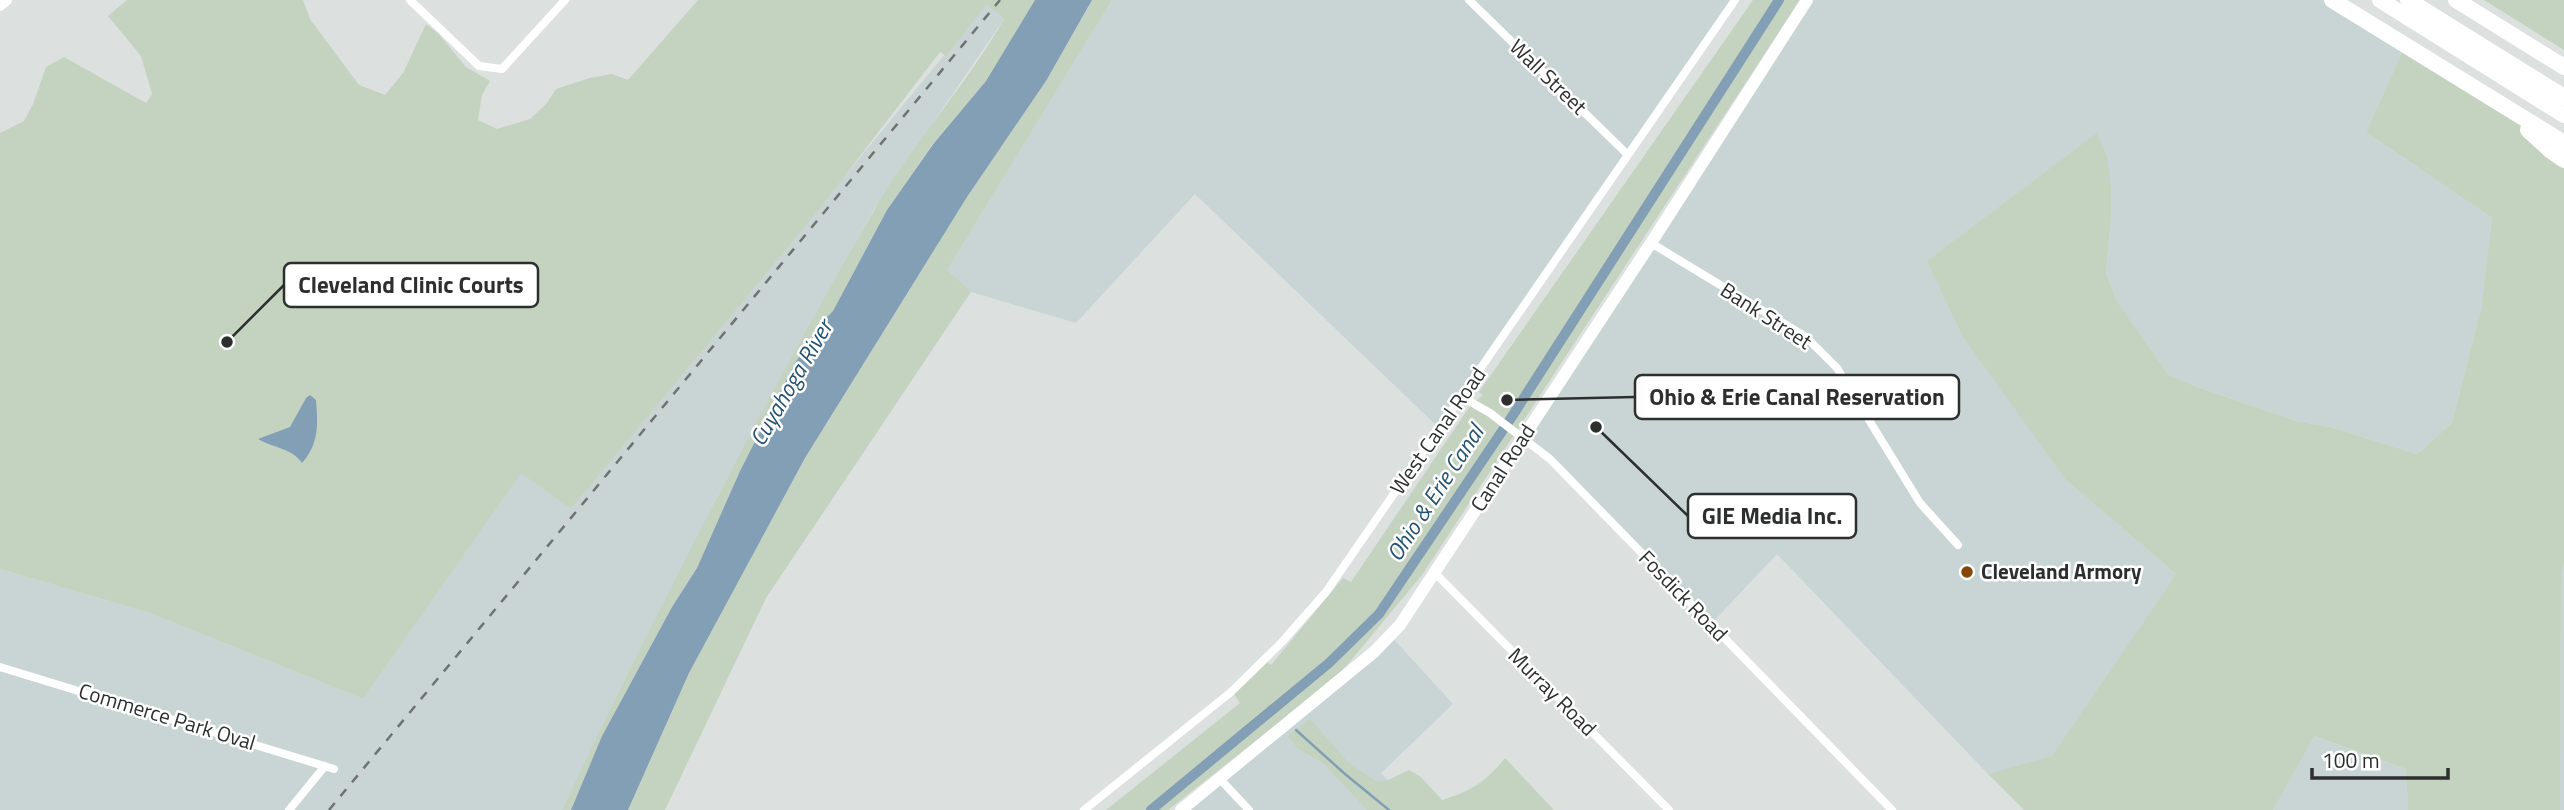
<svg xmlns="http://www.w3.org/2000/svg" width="2564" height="810" viewBox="0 0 2564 810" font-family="'Titillium Web',sans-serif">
	<rect width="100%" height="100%" fill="#dce0df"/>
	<path fill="#c8d5d4" d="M1112 0H1735L1440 429 1195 194 1076 323 971 292 946 271Z
		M1807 0H2332L2405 46 2366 132 2492 218 2481 309 2452 423 2417 454 2330 427 2296 421 2194 386 2168 374 2117 301 2106 273 2111 218 2066 480 2176 574 2052 757 1988 774 1777 554 1711 624 1523 437Z
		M987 3 1004 19 874 209 717 497 562 810H0V569L150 613 363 699 521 472 571 509Z
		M2564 561V810H2560L2561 576Z
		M1390 635 1453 704 1381 773 1416 810H1181Z
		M2313 736 2406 769 2408 810H2273Z"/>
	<path fill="#c4d3bf" d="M127 0H303L310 19 359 85 385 95 403 73 426 24 438 33 466 67 490 81 482 95 478 120 497 129 530 119 546 104 556 89 590 78 612 74 628 80 698 0H1035L986 81 934 142 887 210 833 311 823 321 795 363 740 471 697 568 672 607 602 736 571 810H562C658 607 761 407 873 212 911 145 966 86 1004 19L987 4 946 56 940 52 820 208 571 509 521 473 363 699 150 613 0 569V133L24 121 33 104 46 67 64 57 146 103 152 94 141 56 108 16Z
		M1092 0H1112L947 270 971 292 766 598 665 810H628L689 673 805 458 967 197 1046 81Z
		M1753 0H1800L1422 575 1338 676 1168 810H1106L1240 703 1232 691 1266 661 1271 665 1343 578 1351 582 1470 406 1483 395 1479 392Z
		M2484 0H2564V50Z
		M2405 46 2506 109 2564 160V561L2561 576 2560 810H2408L2406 769 2314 736 2273 810H2024L1988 774 2052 756 2176 574 2066 480 1963 337 1927 261 2097 133 2107 157 2111 187V218L2106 273 2117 301 2168 374 2194 386 2296 421 2330 427 2417 454 2452 423 2481 309 2492 218 2366 132Z
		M1310 719 1348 762 1377 782 1388 780 1409 770 1421 777 1442 800C1471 791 1486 782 1505 758L1554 810H1367L1323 763 1297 748 1288 736Z"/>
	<path fill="#839fb5" d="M1035 0H1092L1046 81 967 197 805 458 689 673 628 810H571L602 736 672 607 697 568 740 471 795 363 823 321 833 311 887 210 934 143 986 81Z
		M310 395 316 400C318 424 319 444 302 463 292 448 273 448 258 439L290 427 306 398Z"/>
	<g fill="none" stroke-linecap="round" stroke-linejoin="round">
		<path stroke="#839fb5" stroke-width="2.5" d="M1296 730 1345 774 1389 810"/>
		<path stroke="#839fb5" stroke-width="10" d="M1151 810 1329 663 1379 614 1513 415 1779 0"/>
		<path stroke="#fff" stroke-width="8" d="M410 0 479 66 502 69 565 0
			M1469 0 1627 154
			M1651 243 1806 337 1837 368 1920 503 1958 545
			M1462 397 1490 413 1550 459 1892 810
			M1435 573 1669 810
			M0 667 334 769
			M1219 778 1249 810
			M289 810 325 766
			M1084 810 1231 692 1282 642 1326 592 1735 0"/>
		<path stroke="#fff" stroke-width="12" d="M1181 810 1374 652 1400 625 1651 243 1807 0"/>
		<path stroke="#fff" stroke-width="12" d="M0 5 6 0"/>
		<path stroke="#fff" stroke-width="16" d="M2332 0 2564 143
			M2380 0 2564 115
			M2408 0 2564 97
			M2456 0 2564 67
			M2528 130 2551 151 2564 160"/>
		<path stroke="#707272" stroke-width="2.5" stroke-dasharray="9 9" stroke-linecap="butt" d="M329 810 1000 0"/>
	</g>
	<circle fill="#854804" stroke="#fff" stroke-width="2.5" cx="1967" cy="572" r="7"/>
	<g text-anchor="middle" stroke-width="5" stroke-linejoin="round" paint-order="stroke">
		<g font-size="21" fill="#2d2e2e" stroke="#fff">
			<text transform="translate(1548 77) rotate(44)" y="7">Wall Street</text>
			<text transform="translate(1766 316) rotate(33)" y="7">Bank Street</text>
			<text transform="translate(1438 431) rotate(-55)" y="7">West Canal Road</text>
			<text transform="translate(1503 468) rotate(-57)" y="7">Canal Road</text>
			<text transform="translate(1683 596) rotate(46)" y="7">Fosdick Road</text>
			<text transform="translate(1552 692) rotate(45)" y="7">Murray Road</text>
			<text transform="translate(167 717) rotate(17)" y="7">Commerce Park Oval</text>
		</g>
		<g font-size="21" font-weight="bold" fill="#2d2e2e" stroke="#fff" text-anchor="start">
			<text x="1981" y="579">Cleveland Armory</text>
		</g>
		<g font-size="23" font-style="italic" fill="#235374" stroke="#fff">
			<text transform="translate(791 383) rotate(-60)" y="8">Cuyahoga River</text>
			<text transform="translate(1435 493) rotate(-57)" y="8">Ohio &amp; Erie Canal</text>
		</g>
	</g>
	<path fill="none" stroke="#2d2e2e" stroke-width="2.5" d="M227 342L284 285M1507 400L1635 397M1596 427L1688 516"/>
	<g fill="#2d2e2e" stroke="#fff" stroke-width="2.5">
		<circle cx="227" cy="342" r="7"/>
		<circle cx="1507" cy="400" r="7"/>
		<circle cx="1596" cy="427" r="7"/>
	</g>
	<g fill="#fff" stroke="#2d2e2e" stroke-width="2.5">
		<rect x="284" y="263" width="254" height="44" rx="7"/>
		<rect x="1635" y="375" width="324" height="44" rx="7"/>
		<rect x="1688" y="494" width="168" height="44" rx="7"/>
	</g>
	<g font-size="23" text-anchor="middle" font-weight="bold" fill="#2d2e2e">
		<text x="411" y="293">Cleveland Clinic Courts</text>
		<text x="1797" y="405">Ohio &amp; Erie Canal Reservation</text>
		<text x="1772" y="524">GIE Media Inc.</text>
	</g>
	<path d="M2312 768v10h136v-10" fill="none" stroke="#2d2e2e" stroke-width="3.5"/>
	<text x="2322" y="768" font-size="21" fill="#2d2e2e" stroke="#ffffff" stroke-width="5" paint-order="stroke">100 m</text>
</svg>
